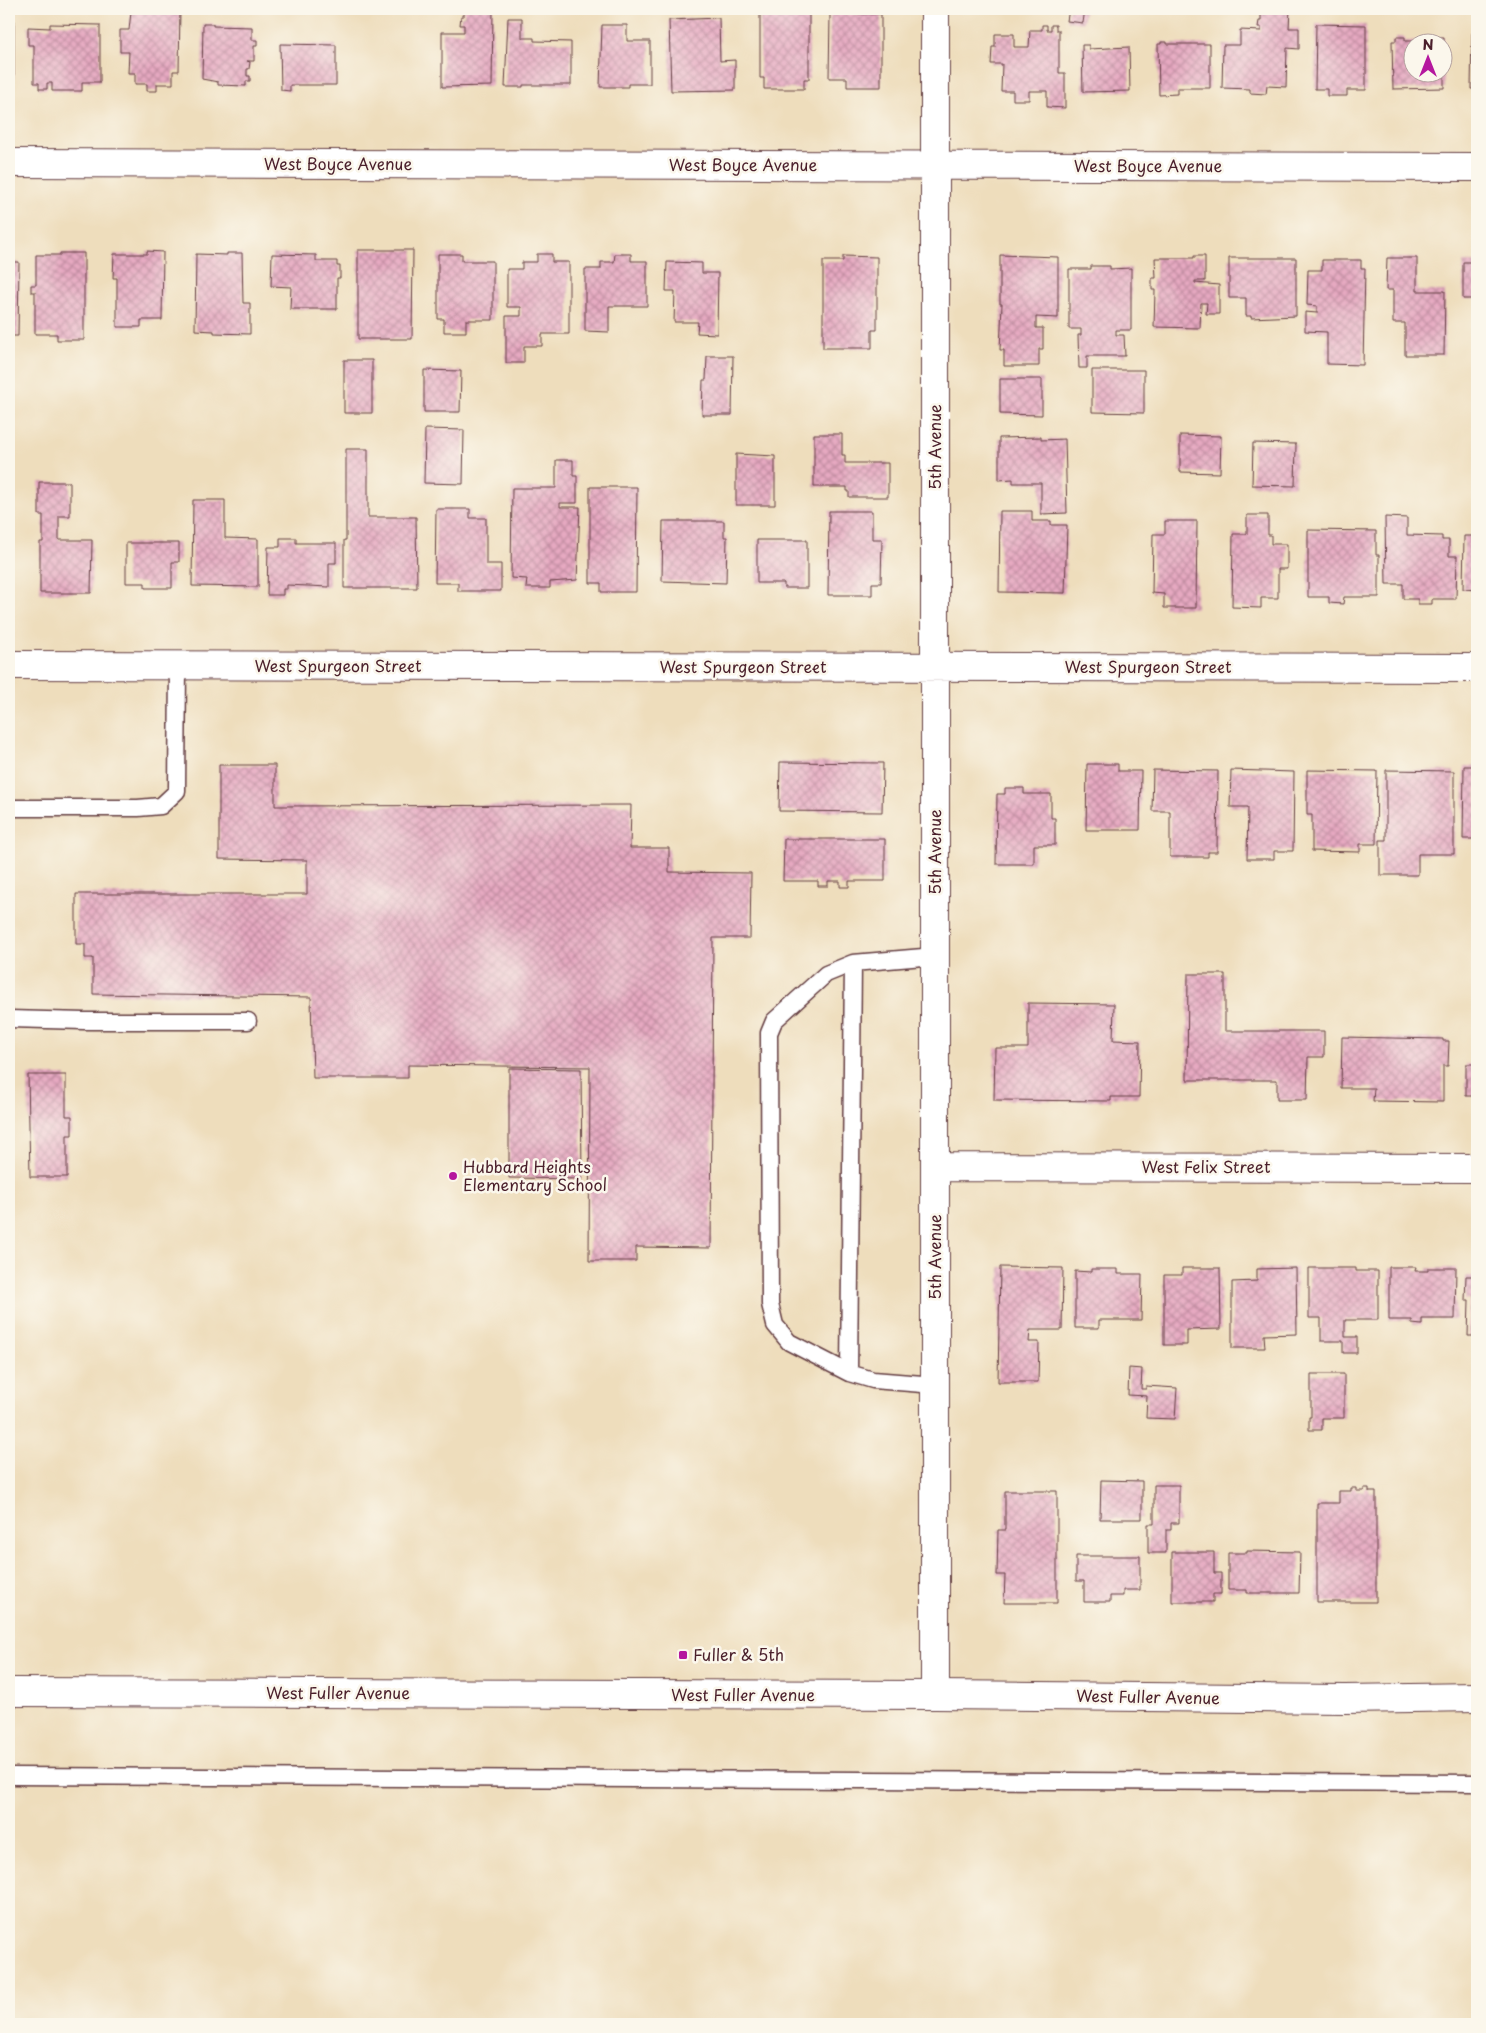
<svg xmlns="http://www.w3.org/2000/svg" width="1486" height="2033" viewBox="0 0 1486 2033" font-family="'Playpen Sans',sans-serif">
	<defs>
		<pattern id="building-cross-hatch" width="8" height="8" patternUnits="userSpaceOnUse" patternTransform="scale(1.25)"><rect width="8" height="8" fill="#e6a9c1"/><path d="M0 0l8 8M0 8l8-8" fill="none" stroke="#bc899d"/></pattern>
	</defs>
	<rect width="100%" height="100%" fill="#fbf7ec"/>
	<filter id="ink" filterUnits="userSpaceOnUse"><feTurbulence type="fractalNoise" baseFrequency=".02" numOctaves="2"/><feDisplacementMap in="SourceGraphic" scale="10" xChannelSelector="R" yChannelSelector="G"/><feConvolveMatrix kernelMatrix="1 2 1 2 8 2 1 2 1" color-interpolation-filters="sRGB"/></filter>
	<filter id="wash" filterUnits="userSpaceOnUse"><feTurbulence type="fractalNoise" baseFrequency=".0096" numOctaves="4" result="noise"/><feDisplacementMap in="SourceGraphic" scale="20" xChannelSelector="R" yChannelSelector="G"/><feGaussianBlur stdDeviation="1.12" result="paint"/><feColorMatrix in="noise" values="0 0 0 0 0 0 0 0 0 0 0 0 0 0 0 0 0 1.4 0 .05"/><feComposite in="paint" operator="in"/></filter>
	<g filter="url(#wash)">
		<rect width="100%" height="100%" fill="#eeddbc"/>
		<g id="blocks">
			<path fill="url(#building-cross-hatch)" d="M9 9H14V83H9Z
				M136 9H180L179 71H173V84H157V91H147V84H135V73H128L129 52H120V30H129L131 12H136Z
				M464 9H493L492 86 442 87V32H464V25H460L461 16H464Z
				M760 9H809V79H804V89H764V78H760Z
				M1069 9H1085L1083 23 1067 21Z
				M1261 9H1290L1289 28H1299V49L1287 48 1286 87 1267 86 1266 94 1250 93V89L1222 88 1223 45H1240V30L1261 31V27H1258L1259 21H1261Z
				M830 14H881V87H847V78H829Z
				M508 18H522V38H534V41L571 42V85H523V87H505Z
				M719 18 720 61 735 60V90L671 91 669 20Z
				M50 24 100 25V82H82V91H52V83H47V89H39V83H34V45H28V27L50 28Z
				M203 24H213V26L252 27V40H257V46H254V61H247L250 62 249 69H247V76H250V81H246V86L218 85V82L202 79Z
				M1316 24 1366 25V90H1347V96H1327V89H1315Z
				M602 25H627V41H650V84H628V87H600Z
				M1042 25H1047V30H1051V25H1056V30H1059V73H1065V108L1047 107V91H1029V100H1013V91H1001L1002 64H991L992 47H995V34H1014V47H1029L1030 30H1042Z
				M1472 33H1477V89H1471Z
				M1396 37H1405V41H1421V37H1444V42H1414V72H1444V88L1393 89 1392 41H1396Z
				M1161 42H1167V44H1210V88H1177V94L1159 95 1158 44H1161Z
				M280 44 336 45V85H290V91L281 90Z
				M1082 45H1089V49L1129 47 1130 91 1083 92Z
				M358 250H413L412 339H358Z
				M147 251 163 252 162 320H141V327H117V278H113L114 254H147Z
				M60 253H84V340H57V334H35V292H31V285H36V255H60Z
				M227 253H242L243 303H250V334L214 333V331L195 330 196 254 227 255Z
				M272 254 316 255V261H337V266H340V278H337V309H290L291 287 271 286Z
				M438 254H462V261H493V320H466V332H444V319H438Z
				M537 254H552V262H569V334H542V346H524V363H506V316H521V307H507V269H522V262H537Z
				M615 254H631V261H647V306H609V332L585 331V269H601V262H614Z
				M1000 255 1058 257V318L1036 317V328H1043V349H1039V366H1004V350H1000L1002 304H1000Z
				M843 256 877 257V330H872V348H823V261H843Z
				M1194 256H1205V281H1195V283L1219 285V314H1206L1207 303H1201L1200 328 1154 327 1155 290H1152V278H1156L1155 258H1194Z
				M1229 258H1296V316L1251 318V316H1246V298H1229Z
				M1387 258H1417V291H1445L1444 355H1405V323H1393V290H1386Z
				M1322 260H1361V268H1365L1363 365 1327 364V332L1305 331V312L1317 313V306L1307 305 1308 270H1322Z
				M9 262H19L18 336H9Z
				M667 262 702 263V273H718L717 334 697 333 698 322H674L675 291H666Z
				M1463 262H1477V299H1463Z
				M1091 266H1110V269L1131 268V330H1116V335H1124L1125 356H1087V368H1079L1078 335H1081V329H1069V269H1091Z
				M707 356H733L732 415H702L703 380H706Z
				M344 360H372V413H344Z
				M424 370 461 371 460 412H424Z
				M1092 370H1144V413L1092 412Z
				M1000 379H1042V415L1000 414Z
				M425 429 464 430 463 484 424 483Z
				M814 434H842V455H845V463H888V497H849V491H847V487H814Z
				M1180 435 1221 436 1220 473 1180 472Z
				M1041 437V440L1065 439 1067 513 1041 514V483H1013V479L999 480V438Z
				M1253 443 1296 444 1295 486 1252 485Z
				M346 449H368V517H416L417 588H344V540H346Z
				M736 454 775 456V505H736Z
				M556 460H573V476H577V503H560V507H580L577 580 550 582V588H526L527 579 511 578 512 488H556Z
				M39 482H70V516H59V540H92L91 593H40V542H43V515H39Z
				M590 487H637L636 592H601V583H590Z
				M193 500H225V538L258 539V587L192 586Z
				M436 509H470V518H486V564H501V591H458V583H435Z
				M829 511H872V539H882L881 583H872V595H828Z
				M1000 511H1032V521H1051V525H1067L1065 593 999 592Z
				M1247 515H1268V535H1271V544H1287V569H1278V598H1261V608L1232 607 1233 534H1247Z
				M1385 517 1407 518V535L1442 536V540H1449V556H1457L1456 599H1432V604H1418V599H1403V584H1386Z
				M663 521H724V537H727L726 583 662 581Z
				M1165 521H1197L1196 608H1164V594L1152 593 1153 534H1165Z
				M1308 530 1376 531V555H1379V597H1344L1343 604 1329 603V597H1308Z
				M1464 536H1477V590L1463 589Z
				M280 538H296V543H336V563H329V587L287 585V589H283V595H267L268 547H280Z
				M757 540H807V588H784V583H757Z
				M126 543H179V562H172V588H145V583H126Z
				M780 762 883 763 882 812 779 811Z
				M1087 764H1118V771H1141L1140 830H1086Z
				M219 765H275V806L631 805 630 848H669V872L751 873 750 938H713L711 1248 636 1247V1261H589L590 1067 408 1065V1078H313L311 997 93 994V958H85V944H76V894H307V860L219 859Z
				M1464 766H1477V839H1463Z
				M1153 770 1218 771 1217 852H1208V857H1170V811H1152Z
				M1231 770 1294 772 1293 851H1274V859H1247L1248 807H1230Z
				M1307 770 1377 771 1376 844H1360V852L1312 851V815H1307Z
				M1386 770 1454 771V854H1418V875H1380V840H1386Z
				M1005 788H1024V794H1051V818H1055V845H1034V864H996L997 794H1005Z
				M784 839H885V881H849V887H840V881H828V886H818V881H783Z
				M1188 974H1225V1031H1324V1057H1308L1307 1100H1277V1080H1187Z
				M1028 1003 1114 1004 1113 1040 1140 1041 1139 1097H1111V1101L994 1100 995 1048H1028Z
				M1342 1037 1443 1039V1041H1449L1448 1066H1443V1102L1373 1101 1374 1088H1341Z
				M1466 1064H1477V1096H1466Z
				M509 1068 581 1069 582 1179 509 1178Z
				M28 1075H66V1116H72V1135H67V1177H30Z
				M1000 1267 1063 1268 1062 1330H1030L1029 1342H1039L1038 1382H998Z
				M1389 1267H1416L1415 1271H1428V1268H1456L1455 1319H1422V1325L1412 1324V1320H1389Z
				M1182 1268H1220L1221 1329 1187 1330V1345H1164V1275H1182Z
				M1296 1268 1297 1334 1264 1335 1265 1348H1232V1282L1257 1281V1269Z
				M1309 1268H1356V1271H1378V1320H1345V1337H1357V1353H1343V1341H1321V1318H1309Z
				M1091 1269H1118V1274H1142L1141 1320H1099V1328H1075V1271L1091 1272Z
				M1466 1276H1477V1336H1468L1469 1300H1465Z
				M1129 1368 1142 1369 1141 1389H1146V1386L1177 1388 1175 1419 1146 1418 1147 1396 1128 1395Z
				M1311 1374H1344V1418H1322V1430H1309V1417H1311Z
				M1101 1480 1142 1481V1519H1100Z
				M1154 1485H1179V1523H1171V1530H1166V1553H1148V1524H1154Z
				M1351 1488H1356V1491H1364V1488H1369V1492H1376V1602H1317V1503H1339V1491H1351Z
				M1005 1491H1057V1603H1004L1005 1575H997L998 1530H1005Z
				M1247 1551 1300 1552 1299 1593H1247V1590H1228V1553H1247Z
				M1172 1552H1214V1573H1221V1594H1213V1602H1172Z
				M1076 1556H1140V1590H1123V1596H1110V1602H1084V1581H1076Z"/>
		</g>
	</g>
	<g filter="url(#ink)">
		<use href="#blocks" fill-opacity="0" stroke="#633c41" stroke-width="1"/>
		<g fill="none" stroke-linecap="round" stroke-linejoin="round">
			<defs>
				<path id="service" d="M9 808H138L161 806 177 791 178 665
					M935 956 853 963 826 974 774 1021 769 1033 770 1304 775 1325 789 1342 849 1373 873 1380 935 1385
					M9 1019 84 1021H248
					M849 1373 853 963
					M9 1776 1477 1783"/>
				<path id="minor" d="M935 9V1695
					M9 163 1477 167
					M9 665 1477 668
					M935 1167 1477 1168"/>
				<path id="tertiary" d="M9 1692 935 1695 1345 1699 1477 1697"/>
			</defs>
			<use href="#service" stroke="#633c41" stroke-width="19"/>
			<use href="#minor" stroke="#633c41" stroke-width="30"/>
			<use href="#tertiary" stroke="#633c41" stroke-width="30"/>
			<use href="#service" stroke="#fff" stroke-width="16"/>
			<use href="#minor" stroke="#fff" stroke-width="28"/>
			<use href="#tertiary" stroke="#fff" stroke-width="28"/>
		</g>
	</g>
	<g fill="#b5179e" stroke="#fbf7ec" stroke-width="2">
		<circle cx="453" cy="1176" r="5"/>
		<rect x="678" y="1650" width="10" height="10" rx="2.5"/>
	</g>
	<g text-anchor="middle" stroke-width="5" stroke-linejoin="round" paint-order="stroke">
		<g font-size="16" fill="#4a1f2b" stroke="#fbf7ec">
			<text x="338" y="170">West Boyce Avenue</text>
			<text x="743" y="171">West Boyce Avenue</text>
			<text x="1148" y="172">West Boyce Avenue</text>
			<text transform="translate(935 447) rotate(-90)" y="6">5th Avenue</text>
			<text x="338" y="672">West Spurgeon Street</text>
			<text x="743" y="673">West Spurgeon Street</text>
			<text x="1148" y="673">West Spurgeon Street</text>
			<text transform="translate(935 852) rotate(-90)" y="6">5th Avenue</text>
			<text x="1206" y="1173">West Felix Street</text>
			<text transform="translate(935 1257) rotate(-90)" y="6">5th Avenue</text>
			<text x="338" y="1699">West Fuller Avenue</text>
			<text x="743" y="1701">West Fuller Avenue</text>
			<text transform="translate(1148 1697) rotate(1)" y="6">West Fuller Avenue</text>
		</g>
		<g font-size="16" fill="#4a1f2b" stroke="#fbf7ec" text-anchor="start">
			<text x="463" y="1173">Hubbard Heights<tspan x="463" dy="18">Elementary School</tspan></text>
			<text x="693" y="1661">Fuller &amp; 5th</text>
		</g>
	</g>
	<rect width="1486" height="2033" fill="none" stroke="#fbf7ec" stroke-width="30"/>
	<g transform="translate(1428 58)"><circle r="24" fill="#fbf7ec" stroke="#b4a19f"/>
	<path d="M0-4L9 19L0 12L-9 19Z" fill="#b5179e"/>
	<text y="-8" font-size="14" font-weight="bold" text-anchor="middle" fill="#4a1f2b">N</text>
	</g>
</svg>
